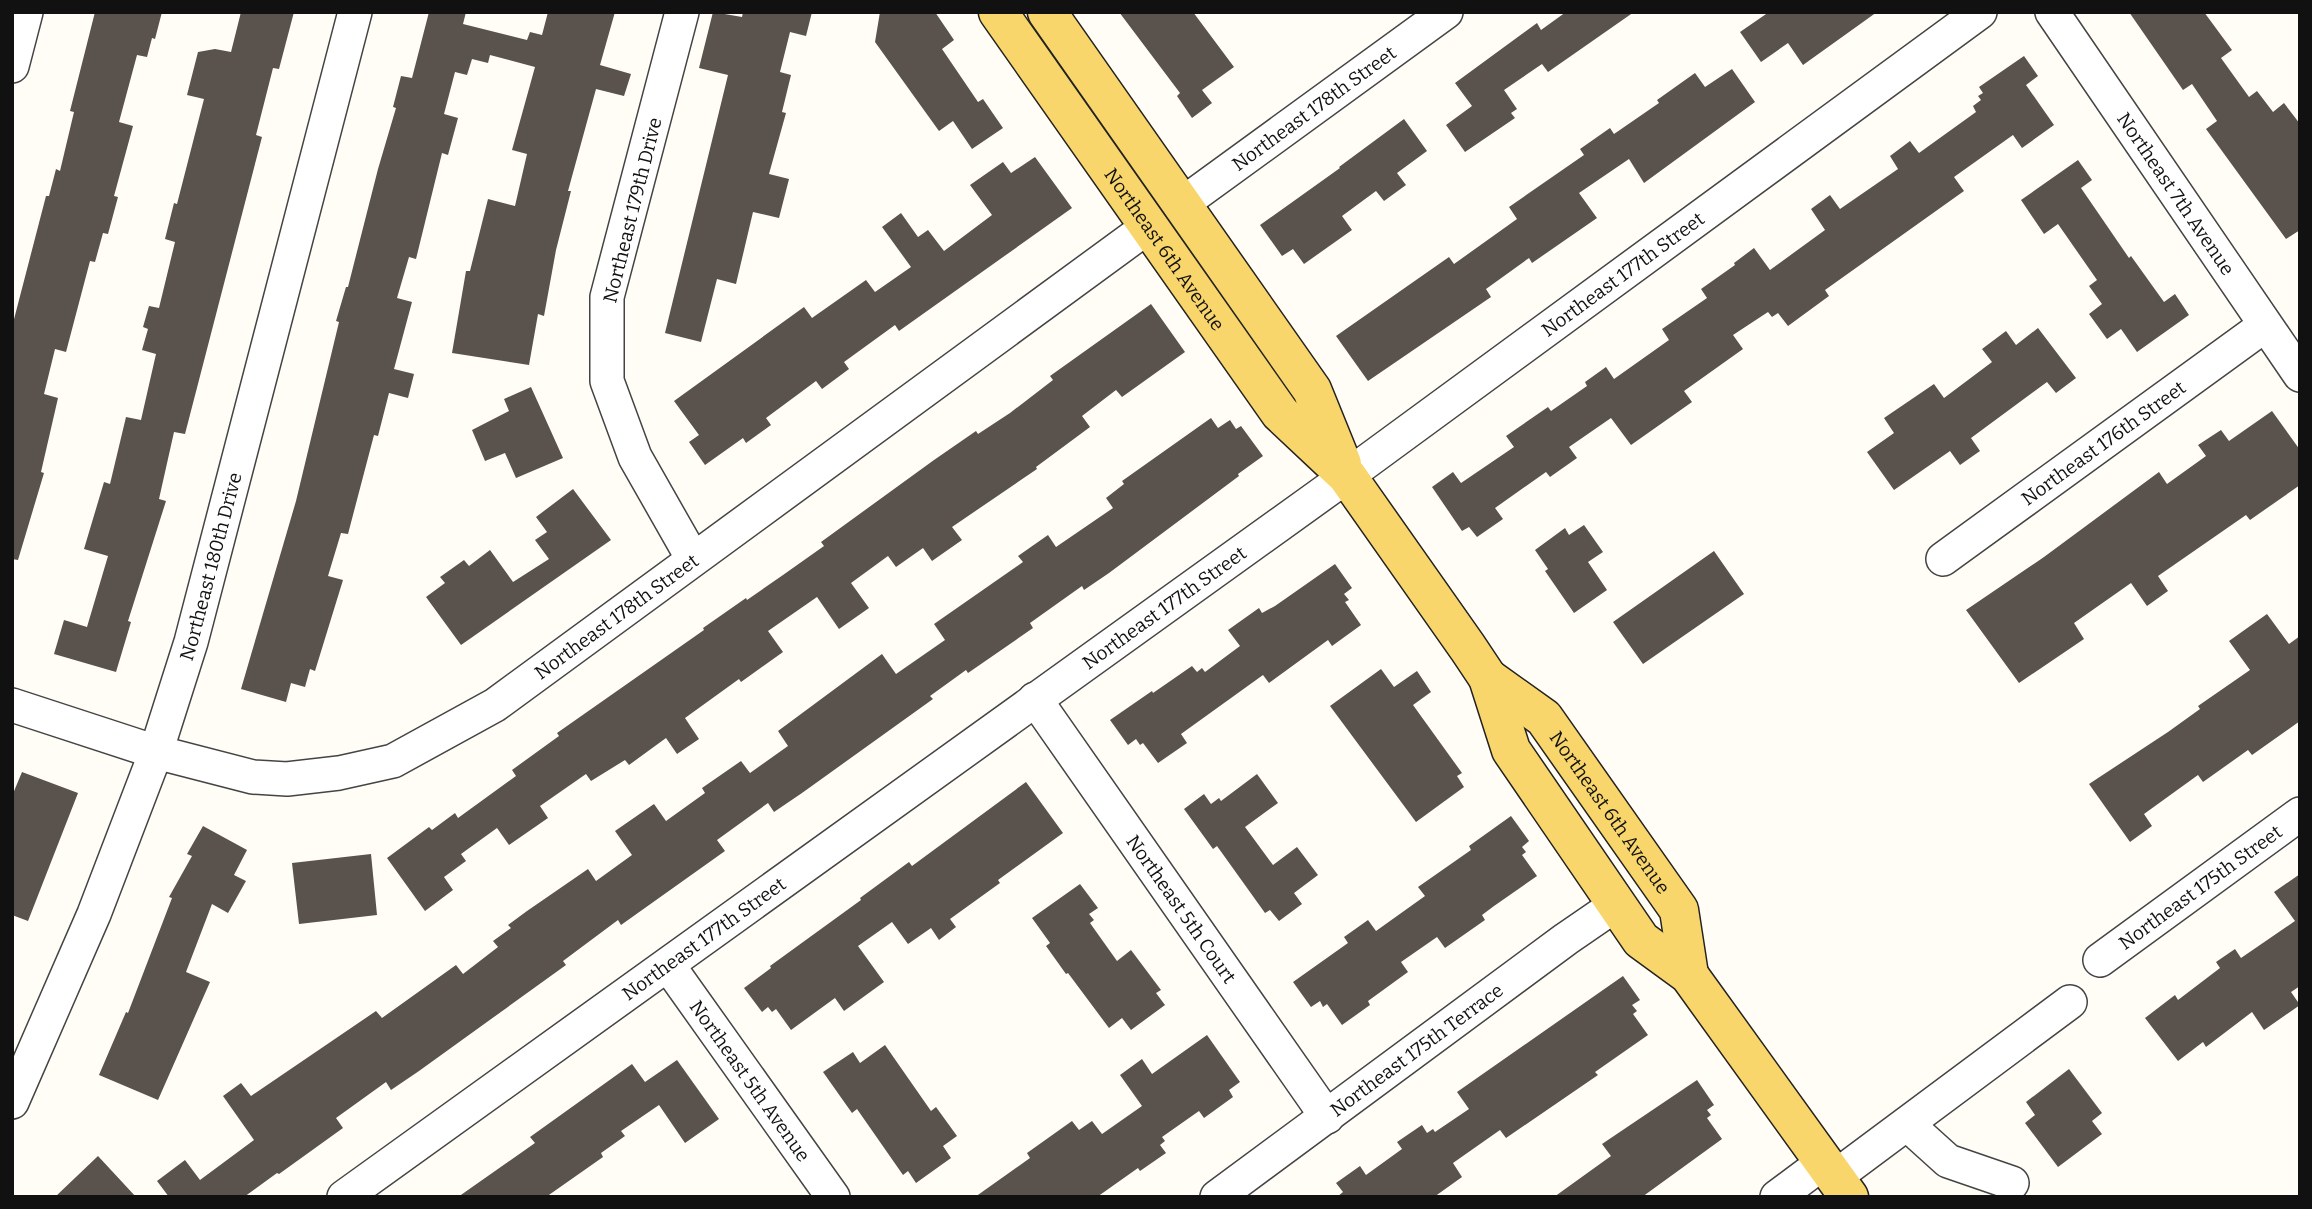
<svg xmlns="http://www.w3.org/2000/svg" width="2312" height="1209" viewBox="0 0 2312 1209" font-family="Bitter,serif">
	<rect width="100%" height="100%" fill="#fffdf5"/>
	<path fill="#5a524d" d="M95 12H162L155 39 152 38 147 57 137 55 119 122 133 126 114 196 118 197 108 234 103 233 95 262 90 261 66 352 55 349 44 394 58 398 41 472 44 473 18 560 12 559V327L46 196H49L56 169 60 171 74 112 70 111Z
		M241 12H294L279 69 273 68 256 135 262 137 185 434 174 432 159 499 166 501 128 621 131 622 116 672 54 654 64 620 87 627 108 556 84 549 104 482 110 484 126 417 141 420 156 354 142 350 148 329 143 327 149 306 159 308 175 242 165 239 174 203 177 204 204 99 187 95 198 52 215 49 231 52Z
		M429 12H466L463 24 527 40 530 32 542 35 548 12H615L600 65 631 74 624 96 596 89 568 191H571L556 250 544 316 538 314 529 365 452 353 466 271H470L488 199 515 206 527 154 512 150 535 67 490 55 488 63 472 59 467 75 455 72 444 114 458 118 448 155 442 153 416 259 409 257 397 298 412 302 394 369 414 374 408 398 389 393 378 436 374 435 348 534 341 533 328 576 343 580 315 671 310 669 305 687 291 683 286 702 241 689 296 501 339 322 336 321 346 287H348L378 169 396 108 393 107 401 76 412 78Z
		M713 12 742 17 743 12H812L806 36 790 32 780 72 791 75 782 112 786 113 769 174 789 179 779 218 753 212 736 284 717 279 701 342 665 333 728 75 699 68Z
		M880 12H935L954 40 942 49 978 102 983 99 1003 128 972 149 953 121 939 131 875 42Z
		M1119 12H1193L1234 67 1202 90 1212 103 1192 118 1177 96 1180 93Z
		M1566 12H1634L1548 72 1542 64 1504 90 1517 109 1511 113 1515 118 1465 152 1446 125 1472 106 1455 83 1537 23 1541 30Z
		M1769 12H1877L1803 65 1788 43 1761 62 1740 32Z
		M2129 12H2204L2232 50 2221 58 2249 97 2257 91 2273 112 2284 103 2300 124V230L2286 239 2206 129 2217 121 2192 84 2183 90Z
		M2024 56 2038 76 2026 85 2054 125 2022 148 2013 135 1954 177 1964 191 1825 290 1829 296 1788 326 1778 313 1772 317 1768 312 1733 335 1743 349 1684 391 1692 402 1631 445 1611 418 1569 447 1577 458 1550 477 1546 472 1495 508 1503 519 1477 537 1469 527 1462 531 1432 487 1453 472 1461 483 1514 447 1506 436 1548 407 1551 411 1587 386 1585 382 1606 367 1614 379 1669 340 1662 329 1707 298 1701 289 1735 265 1734 263 1754 248 1770 270 1825 230 1811 209 1830 195 1840 209 1898 169 1890 156 1910 141 1919 153 1976 112 1973 106 1981 100 1978 96 1983 93 1979 87Z
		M1732 69 1755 102 1644 183 1629 159 1579 193 1597 218 1532 263 1529 258 1486 289 1491 297 1368 381 1336 336 1449 257 1454 264 1517 219 1509 207 1584 155 1580 149 1610 128 1614 134 1659 103 1657 100 1695 73 1705 87Z
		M1404 119 1427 151 1397 173 1406 185 1384 201 1376 191 1342 216 1352 230 1304 264 1293 249 1282 256 1260 225 1340 168 1339 167Z
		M1035 157 1072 208 899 331 895 325 844 362 849 369 822 389 816 381 766 418 771 425 746 443 743 438 705 465 689 442 699 435 674 401 804 307 812 318 866 280 875 292 911 267 882 227 901 213 918 237 928 230 944 251 992 215 970 185 1003 162 1011 173Z
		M2078 160 2092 180 2081 188 2129 258 2131 256 2164 302 2175 294 2189 315 2137 352 2121 329 2107 339 2089 314 2102 304 2089 286 2097 280 2058 224 2044 234 2021 200Z
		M1151 304 1185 352 1122 397 1116 390 1082 416 1090 427 1036 467 1037 469 952 527 962 540 932 561 923 548 896 567 888 556 851 583 869 608 839 629 817 597 768 631 783 652 741 682 739 679 685 718 699 739 677 754 666 738 629 765 625 760 591 781 586 774 540 806 548 818 509 845 497 828 461 854 466 861 444 877 453 890 425 911 387 858 429 827 432 830 455 813 458 818 516 776 512 770 559 736 557 733 704 630 703 628 746 598 747 600 783 575 824 546 821 542 934 460 976 431 978 434 1010 413 1053 380 1050 376Z
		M2038 328 2076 378 2056 393 2047 382 1971 438 1980 451 1960 465 1950 451 1894 490 1867 452 1894 433 1884 418 1934 384 1944 398 1992 362 1982 349 2006 331 2016 345Z
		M531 387 563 458 516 478 505 453 485 461 472 430 509 411 504 399Z
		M2272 411 2300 450V485L2250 520 2246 515 2158 576 2168 591 2147 606 2131 583 2074 623 2084 639 2019 683 1966 610 2044 557 2159 472 2167 484 2206 456 2198 445 2221 430 2229 441Z
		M1211 418 1218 428 1230 420 1236 429 1241 426 1263 456 1238 474 1239 476 1109 573 1084 590 1082 586 1030 623 1033 628 968 673 966 670 930 696 933 699 802 793 774 812 768 803 717 840 725 851 621 925 618 920 563 961 566 965 419 1071 391 1090 386 1082 336 1118 343 1128 279 1174 277 1173 244 1197H169L157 1181 185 1160 200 1180 254 1140 223 1096 241 1083 251 1096 376 1011 382 1018 456 965 463 974 498 947 493 941 511 928 508 925 527 911 588 869 596 881 632 855 615 831 654 804 666 821 705 793 702 788 741 761 750 773 788 746 778 731 882 654 896 674 945 640 934 624 1023 562 1018 556 1048 535 1056 547 1113 508 1106 498 1124 484 1122 481Z
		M573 489 611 540 461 645 426 597 445 583 440 577 464 560 469 566 490 550 513 582 549 559 535 540 547 532 536 517Z
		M1584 525 1603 552 1588 562 1607 590 1574 613 1545 571 1548 569 1535 550 1565 528 1569 535Z
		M1714 551 1744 594 1643 664 1613 622Z
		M1335 564 1352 588 1344 594 1349 600 1345 602 1361 625 1332 646 1328 640 1269 683 1263 675 1181 734 1187 743 1158 763 1143 743 1140 745 1136 739 1128 745 1110 720 1152 691 1153 693 1192 666 1197 672 1202 668 1205 672 1240 646 1228 630 1259 608 1262 613 1275 606Z
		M2267 614 2289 644 2300 636V721L2252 755 2248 750 2203 782 2198 775 2144 814 2152 826 2130 842 2089 784 2168 732 2200 709 2198 706 2250 670 2229 641Z
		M1381 669 1394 687 1417 671 1431 692 1413 705 1462 773 1457 776 1464 787 1416 822 1330 706Z
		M22 772 78 793 28 921 12 915V796Z
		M1257 774 1278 803 1245 827 1273 865 1297 847 1318 875 1294 893 1302 904 1279 921 1270 910 1265 913 1217 846 1213 849 1184 809 1204 794 1211 804 1219 798 1221 801Z
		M1026 782 1063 833 998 880 1000 883 950 919 956 927 939 940 931 928 908 944 892 922 858 946 884 982 844 1011 835 998 791 1030 776 1009 772 1012 768 1007 762 1012 744 988 771 968 770 966 861 900 860 898 909 862 912 866Z
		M1511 816 1529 841 1522 847 1526 852 1522 855 1537 876 1494 906 1482 915 1485 920 1445 948 1437 937 1401 962 1408 972 1368 1001 1370 1005 1342 1025 1327 1004 1323 1007 1320 1001 1311 1007 1293 982 1348 943 1344 937 1368 920 1376 931 1425 896 1418 887 1471 850 1469 846Z
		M203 826 247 850 234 875 246 881 228 913 212 904 186 972 210 982 158 1100 99 1075 126 1012 128 1013 172 898 169 897 192 856 187 854Z
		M371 854 377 915 299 924 292 863Z
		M2300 874V986L2291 992 2300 1005 2264 1030 2252 1012 2206 1047 2203 1042 2178 1061 2145 1018 2175 995 2178 1000 2220 968 2216 962 2235 949 2241 958 2295 921 2274 892Z
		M1080 884 1098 908 1089 914 1094 920 1090 923 1117 961 1131 950 1161 990 1156 993 1165 1005 1131 1030 1122 1018 1109 1028 1068 973 1066 974 1046 946 1050 943 1032 918Z
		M1623 976 1640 1000 1632 1005 1637 1011 1633 1014 1648 1035 1595 1072 1598 1075 1506 1138 1500 1130 1453 1163 1462 1177 1434 1197H1337L1343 1192 1336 1183 1360 1166 1366 1175 1402 1149 1397 1142 1422 1125 1427 1133 1433 1129 1435 1132 1469 1109 1457 1092Z
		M1207 1035 1240 1082 1229 1090 1233 1097 1204 1118 1199 1111 1162 1137 1165 1141 1160 1145 1166 1153 1140 1171 1138 1168 1097 1197H975L1030 1158 1027 1153 1072 1121 1079 1130 1092 1121 1102 1134 1142 1106 1120 1075 1142 1059 1152 1074Z
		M885 1045 931 1111 936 1107 957 1136 943 1146 951 1158 916 1183 908 1171 903 1175 857 1109 852 1113 823 1072 853 1052 860 1063Z
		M677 1060 719 1119 685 1143 659 1105 621 1131 625 1136 601 1153 603 1157 546 1197H458L535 1143 530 1137 632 1064 645 1082Z
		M2069 1069 2102 1113 2092 1121 2102 1134 2058 1167 2025 1123 2035 1115 2026 1102Z
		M1697 1080 1714 1105 1707 1110 1711 1115 1707 1118 1722 1139 1642 1197H1554L1611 1156 1602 1144Z
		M98 1156 136 1197H55Z"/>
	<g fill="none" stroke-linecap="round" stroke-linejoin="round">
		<defs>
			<g id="minor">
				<path d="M682 12 607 297V381L635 457 693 559"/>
				<path id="s1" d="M2052 12 2300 375"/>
				<path d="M12 66 26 12"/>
				<path id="s2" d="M1182 204 1446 12"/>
				<path id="s3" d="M1943 559 2264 326"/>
				<path id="s4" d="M1035 699 1327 1117"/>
				<path id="s5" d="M12 705 156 752 253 777 287 779 339 773 393 761 495 705 1149 226"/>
				<path id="s6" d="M2100 960 2300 814"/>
				<path id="s7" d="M668 965 833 1197"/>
				<path id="s8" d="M12 1102 94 914 156 752 191 642 355 12"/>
				<path d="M1907 1124 1948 1161 2012 1183"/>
				<path d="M1835 1177 2070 1002"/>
				<path id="s9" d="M344 1197 1347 476 1980 12"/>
				<path id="s10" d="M1217 1197 1566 939 1617 904"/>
				<path d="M1777 1197 1824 1162"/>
			</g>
			<g id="major">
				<path id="s11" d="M998 12 1280 413 1347 476 1468 648 1488 678 1511 750 1641 940 1689 975 1849 1197"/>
				<path d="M1047 12 1312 390 1342 464"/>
				<path id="s12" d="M1488 678 1544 718 1679 910 1689 975"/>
			</g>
		</defs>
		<use href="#minor" stroke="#444" stroke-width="36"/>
		<use href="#major" stroke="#222" stroke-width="41"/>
		<use href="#minor" stroke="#fff" stroke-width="33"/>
		<use href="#major" stroke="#f9d66b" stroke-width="38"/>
	</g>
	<g text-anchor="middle" stroke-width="7" stroke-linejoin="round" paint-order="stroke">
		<g font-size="19" fill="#111" stroke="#fff">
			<text dy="7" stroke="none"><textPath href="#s2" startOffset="163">Northeast 178th Street</textPath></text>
			<text dy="7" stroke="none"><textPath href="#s1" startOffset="220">Northeast 7th Avenue</textPath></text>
			<text transform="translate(632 210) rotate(-76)" y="7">Northeast 179th Drive</text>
			<text dy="7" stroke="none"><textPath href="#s11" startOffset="290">Northeast 6th Avenue</textPath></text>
			<text dy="7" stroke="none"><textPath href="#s9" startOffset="1577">Northeast 177th Street</textPath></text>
			<text dy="7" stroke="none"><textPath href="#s3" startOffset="198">Northeast 176th Street</textPath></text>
			<text dy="7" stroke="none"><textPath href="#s8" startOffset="572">Northeast 180th Drive</textPath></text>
			<text dy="7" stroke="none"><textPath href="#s9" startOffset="1010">Northeast 177th Street</textPath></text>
			<text dy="7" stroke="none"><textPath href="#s5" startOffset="660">Northeast 178th Street</textPath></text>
			<text dy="7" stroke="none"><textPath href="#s12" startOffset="184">Northeast 6th Avenue</textPath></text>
			<text dy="7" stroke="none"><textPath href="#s6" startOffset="124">Northeast 175th Street</textPath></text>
			<text dy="7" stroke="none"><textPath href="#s4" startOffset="256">Northeast 5th Court</textPath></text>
			<text dy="7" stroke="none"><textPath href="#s9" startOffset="443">Northeast 177th Street</textPath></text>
			<text dy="7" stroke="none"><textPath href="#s10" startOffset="248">Northeast 175th Terrace</textPath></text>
			<text dy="7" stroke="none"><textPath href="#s7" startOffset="142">Northeast 5th Avenue</textPath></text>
		</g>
	</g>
	<rect width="2312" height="1209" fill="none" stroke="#111111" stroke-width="28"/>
</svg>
